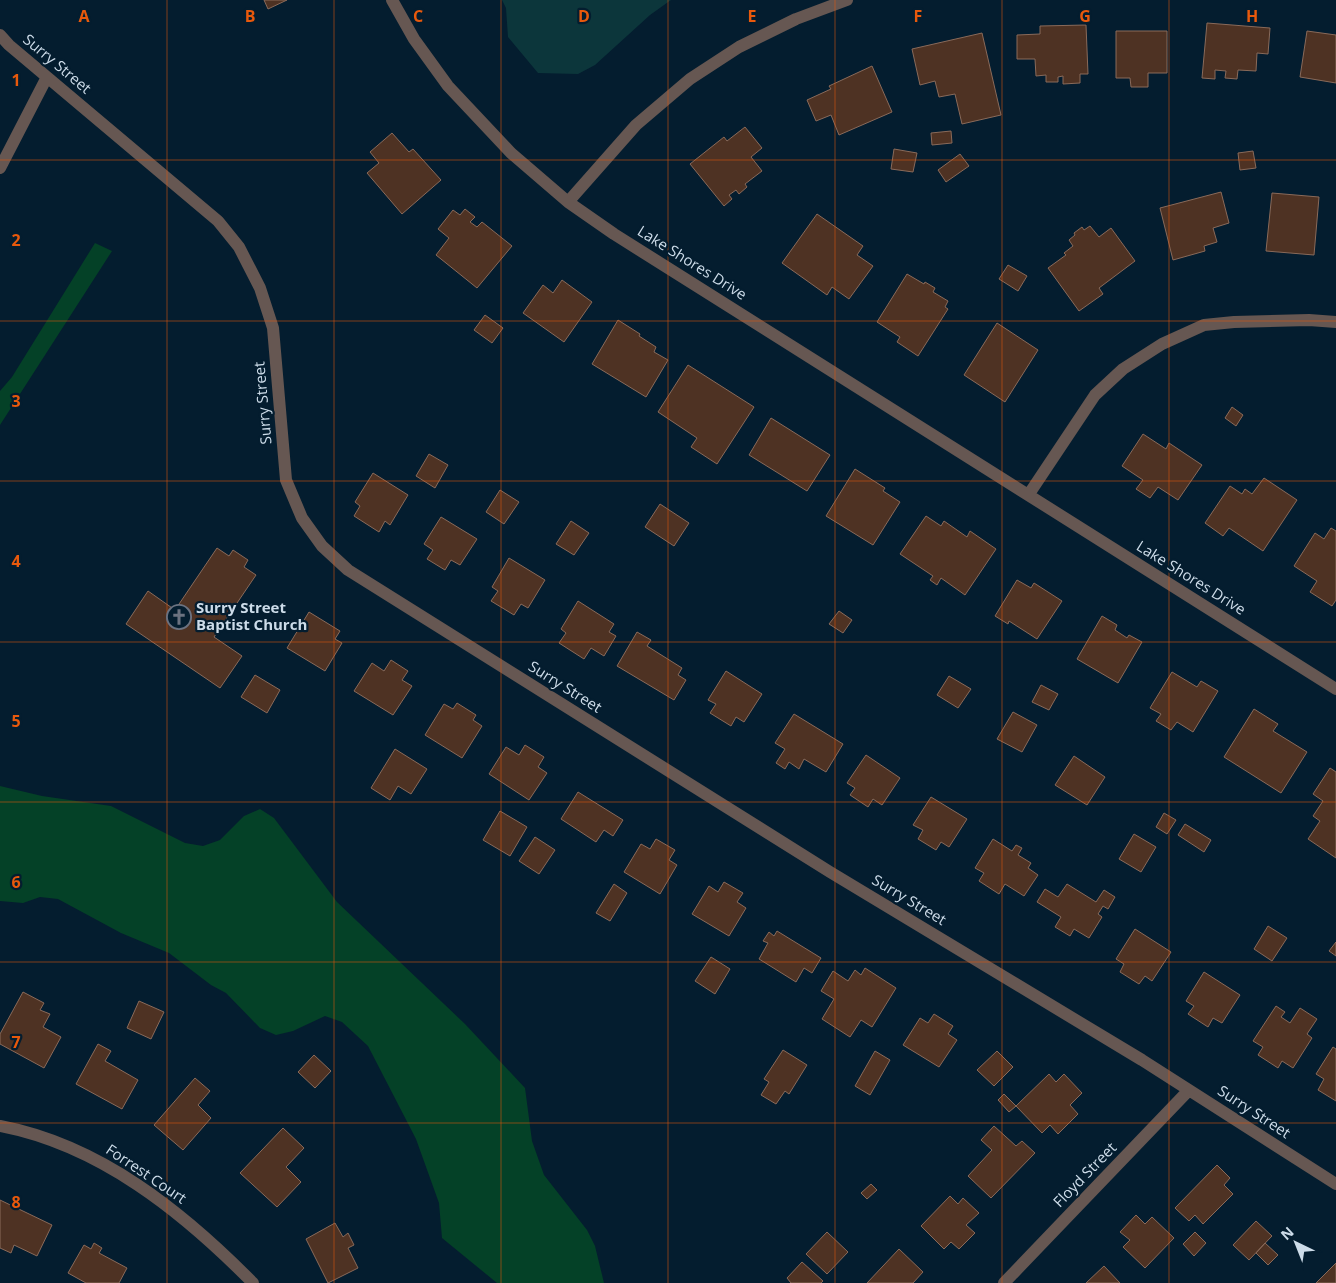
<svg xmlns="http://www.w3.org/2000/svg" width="1336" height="1283" viewBox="0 0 1336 1283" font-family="'Open Sans',sans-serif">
	<rect width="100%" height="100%" fill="#041d2f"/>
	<path fill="#044127" d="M95 243 112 251 0 425V391L12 377Z
		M0 786 42 796 111 806 185 843 203 846 220 840 244 816 260 809 274 818 337 902 465 1024 525 1088 532 1141 544 1175 587 1230 595 1246 604 1283H497L442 1238 439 1203 416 1139 368 1046 342 1022 325 1016 293 1031 276 1035 260 1028 226 993 211 985 169 953 121 933 58 899 40 897 23 903 0 901Z"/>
	<path fill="#0c363b" d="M502 0H671L650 15 595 65 578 74 538 73 508 37 506 8Z"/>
	<path fill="#4e3223" stroke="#896a5a" d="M264 0H287L268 9Z
		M1207 23 1270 28 1268 54 1257 53 1256 71 1238 70 1237 79 1225 78 1226 71 1215 70V79L1202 78Z
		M1086 25 1088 74H1080V83L1063 84V76L1058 77V82H1046V75L1036 76 1035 59H1017V35L1040 34V26Z
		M1116 31H1167V73H1148V87H1131L1130 78H1116Z
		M1307 31 1336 35V83L1300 77Z
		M982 33 1001 115 962 124 955 94 939 97 935 81 920 85 912 49Z
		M872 66 892 112 839 135 831 115 816 121 807 100 831 89 829 86Z
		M745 127 762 148 751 157 762 171 745 184 747 187 739 194 736 190 729 195 732 199 724 206 690 164 724 137 727 141Z
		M951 131 952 143 932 145 931 133Z
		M392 133 409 152 413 149 441 180 402 214 367 173 379 163 370 152Z
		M894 149 917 153 913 172 891 169Z
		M1253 151 1256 168 1240 170 1238 153Z
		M960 154 969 166 946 182 938 170Z
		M1221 192 1229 223 1213 228 1217 242 1204 246 1205 251 1173 260 1160 208Z
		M1272 193 1319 197 1314 255 1266 251Z
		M465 209 475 217 470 222 477 227 482 222 512 246 477 288 436 255 449 238 438 229 453 210 460 215Z
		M817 214 863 246 857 255 873 266 849 299 832 287 827 295 782 263Z
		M1090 226 1099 237 1111 228 1135 261 1099 288 1103 294 1079 311 1048 268 1066 255 1064 253 1073 246 1069 240 1075 235 1074 233 1082 227 1084 230Z
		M1008 265 1027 276 1018 291 999 279Z
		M907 274 924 284 925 282 935 288 933 292 948 301 945 307 948 309 918 356 897 342 900 337 877 322Z
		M562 280 592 302 564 342 523 313 543 285 553 293Z
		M485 315 503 328 492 343 474 330Z
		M618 320 640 334 639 336 656 347 654 352 668 360 646 397 592 364Z
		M997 323 1038 350 1005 402 964 375Z
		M688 365 754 407 717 464 691 447 697 438 658 412Z
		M1232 407 1243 415 1236 426 1225 418Z
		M771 418 830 455 807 491 749 455Z
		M1143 434 1166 449 1169 443 1202 465 1178 500 1158 487 1150 498 1136 489 1143 480 1122 466Z
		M429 454 448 465 435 488 416 476Z
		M855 469 885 488 883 491 900 502 873 545 826 516Z
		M373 473 408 495 390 525 385 521 379 532 354 516 360 506 355 502Z
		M1264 478 1297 500 1263 551 1229 528 1223 536 1205 523 1230 486 1242 494 1245 489 1252 494Z
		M500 490 519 502 504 524 486 512Z
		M660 504 689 523 674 546 645 527Z
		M926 516 941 526 944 521 967 537 970 531 996 549 965 595 941 578 937 585 930 580 933 576 900 554Z
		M441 517 477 539 460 565 451 560 445 570 427 559 433 550 424 544Z
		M571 521 589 533 574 555 556 544Z
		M1331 528 1336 531V600L1332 606 1310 592 1317 581 1294 566 1315 533 1324 539Z
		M217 548 229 556 233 550 248 560 244 567 256 575 214 637 242 656 220 688 126 624 148 591 175 610Z
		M509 558 545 580 528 608 521 604 514 615 491 601 498 591 492 587Z
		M1017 580 1031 588 1034 583 1062 601 1037 639 1009 621 1008 624 995 616Z
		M578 601 614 624 609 632 616 636 604 656 591 648 584 659 559 643 566 633 561 629Z
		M839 611 852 620 843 633 829 624Z
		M309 612 340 631 335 639 342 643 325 671 287 648Z
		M1102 616 1117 625 1115 630 1127 638 1129 635 1142 642 1118 683 1077 659Z
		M637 632 651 640 647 646 682 668 678 675 686 680 674 700 617 666Z
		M391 660 408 671 402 680 412 686 393 715 354 691 372 663 384 671Z
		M726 671 762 694 744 722 736 717 731 726 710 713 716 704 708 700Z
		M1172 672 1197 687 1201 681 1218 691 1193 732 1177 722 1171 730 1156 721 1161 714 1150 708Z
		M255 675 280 690 267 713 241 697Z
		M949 676 971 689 958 708 937 695Z
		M1041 685 1058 694 1049 710 1032 702Z
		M457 703 476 715 473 720 482 726 462 758 425 735 444 704 453 709Z
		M1254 709 1278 724 1273 731 1307 752 1281 793 1224 757Z
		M1013 712 1037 725 1022 752 997 739Z
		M794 714 843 744 826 772 804 759 799 769 789 762 785 769 776 763 785 749 775 743Z
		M525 745 544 757 538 767 547 773 529 800 489 774 506 747 519 755Z
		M395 749 427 769 411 794 398 786 390 800 371 788Z
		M866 755 900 778 882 805 873 799 868 807 850 795 855 788 847 783Z
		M1074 756 1105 777 1087 805 1055 785Z
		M1330 768 1336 772V858L1308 839 1320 821 1313 816 1323 801 1313 794Z
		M578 792 623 820 613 836 604 830 596 842 561 819Z
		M931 797 967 819 949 847 941 842 936 850 918 839 923 830 913 825Z
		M500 811 527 827 510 856 483 840Z
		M1164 813 1176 820 1167 834 1156 827Z
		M1185 824 1211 840 1204 852 1178 835Z
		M1134 834 1156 847 1141 872 1119 859Z
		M535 837 555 850 539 874 519 861Z
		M656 839 675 850 669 860 677 865 660 894 624 872 641 844 650 849Z
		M993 839 1012 851 1016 845 1022 848 1018 855 1031 863 1028 868 1038 875 1024 896 1005 884 999 894 979 881 984 873 975 868Z
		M724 882 743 893 737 902 746 908 729 936 692 914 709 886 718 892Z
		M614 884 627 893 610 921 596 913Z
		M1067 884 1096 902 1104 890 1115 897 1108 909 1103 906 1098 914 1102 917 1089 938 1074 929 1070 936 1055 927 1061 917 1037 902 1045 889 1058 897Z
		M1268 926 1287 938 1272 961 1254 949Z
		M1135 929 1171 952 1152 981 1145 976 1139 984 1120 972 1124 964 1116 959Z
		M777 931 821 958 812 973 804 968 796 982 759 959 768 943 763 941 769 932 774 936Z
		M1336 942V956L1329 951Z
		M711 957 730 969 715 994 695 981Z
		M865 968 896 988 872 1027 861 1020 850 1037 822 1019 834 999 821 991 833 971 848 981 855 970 861 975Z
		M1204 972 1240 995 1222 1023 1213 1018 1208 1027 1188 1014 1194 1006 1186 1001Z
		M23 992 44 1003 40 1010 50 1014 43 1027 61 1037 44 1068 0 1044V1034Z
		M139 1001 164 1012 151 1039 127 1028Z
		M1276 1006 1285 1012 1281 1017 1290 1023 1300 1008 1317 1019 1307 1034 1312 1038 1293 1068 1282 1061 1278 1068 1258 1055 1263 1047 1253 1041Z
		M934 1014 953 1026 948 1034 957 1040 939 1067 903 1045 920 1018 928 1023Z
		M98 1044 111 1051 105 1061 138 1080 122 1109 76 1084Z
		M1333 1047 1336 1049V1101L1318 1090 1324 1079 1316 1074Z
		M783 1050 807 1065 789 1094 785 1091 776 1104 761 1095 769 1082 764 1079Z
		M875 1051 890 1060 870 1095 855 1086Z
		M997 1051 1013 1067 994 1086 977 1070Z
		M314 1055 331 1071 315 1088 298 1072Z
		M1049 1074 1056 1082 1064 1074 1082 1093 1070 1105 1078 1114 1058 1134 1050 1125 1042 1133 1016 1106Z
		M195 1078 210 1091 198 1105 211 1118 183 1150 154 1125Z
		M1004 1094 1016 1106 1009 1112 998 1100Z
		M994 1126 1016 1146 1022 1141 1035 1153 991 1198 968 1176 992 1150 981 1140Z
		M283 1128 304 1148 286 1167 301 1182 277 1207 240 1173Z
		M1217 1165 1230 1178 1224 1185 1233 1194 1203 1224 1195 1215 1189 1221 1175 1208Z
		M871 1184 877 1190 867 1199 861 1193Z
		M950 1196 958 1204 963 1198 979 1213 966 1225 975 1233 959 1249 951 1242 944 1249 921 1226Z
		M0 1200 52 1225 37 1256 14 1245 11 1253 0 1248Z
		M1136 1215 1145 1224 1152 1217 1174 1238 1145 1268 1123 1247 1130 1240 1120 1232Z
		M1256 1221 1272 1236 1249 1260 1233 1245Z
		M335 1223 343 1237 348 1233 354 1245 348 1248 358 1268 328 1283 306 1239Z
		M827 1232 848 1252 827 1274 806 1254Z
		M1195 1232 1206 1243 1194 1256 1183 1244Z
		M94 1243 102 1248 99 1253 127 1268 119 1283H86L68 1273 84 1245 91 1249Z
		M1265 1243 1278 1255 1268 1265 1256 1253Z
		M899 1249 923 1272 913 1283H867Z
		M802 1262 823 1281 821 1283H791L787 1278Z
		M1336 1263V1283H1316Z
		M1104 1266 1120 1283H1086Z"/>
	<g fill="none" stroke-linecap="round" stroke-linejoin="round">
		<path stroke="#665752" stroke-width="12" d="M392 0 414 39 448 86 511 153 568 202 614 234 1336 689
			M0 35 9 45 218 221 239 247 260 288 273 328 286 480 302 518 322 546 348 570 830 872 1142 1060 1336 1184
			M0 168 47 77
			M568 202 636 125 690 79 739 47 796 19 847 0
			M1029 494 1095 395 1123 369 1162 344 1204 325 1234 322 1309 320 1336 322
			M0 1126C100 1145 183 1212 253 1283
			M1004 1283 1189 1090"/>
	</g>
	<path fill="none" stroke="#e8590c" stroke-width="1" stroke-opacity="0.55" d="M167 0V1283M334 0V1283M501 0V1283M668 0V1283M835 0V1283M1002 0V1283M1169 0V1283M0 160H1336M0 321H1336M0 481H1336M0 642H1336M0 802H1336M0 962H1336M0 1123H1336"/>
	<defs>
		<symbol id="church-ring" viewBox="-11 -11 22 22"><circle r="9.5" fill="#041d2f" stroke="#6b7280" stroke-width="1.5"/><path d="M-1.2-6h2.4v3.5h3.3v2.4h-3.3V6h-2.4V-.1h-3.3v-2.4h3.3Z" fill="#6b7280"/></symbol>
	</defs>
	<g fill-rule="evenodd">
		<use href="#church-ring" x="165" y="603" width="28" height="28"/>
	</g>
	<g text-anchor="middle" stroke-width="4.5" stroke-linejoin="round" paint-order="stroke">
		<g font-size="15" fill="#cddce9" stroke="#041d2f">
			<text transform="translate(57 64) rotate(40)" y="5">Surry Street</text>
			<text transform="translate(692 263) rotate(32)" y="5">Lake Shores Drive</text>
			<text transform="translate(263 403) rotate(-95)" y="5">Surry Street</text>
			<text transform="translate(1191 578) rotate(32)" y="5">Lake Shores Drive</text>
			<text transform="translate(565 687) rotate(32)" y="5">Surry Street</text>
			<text transform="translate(909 900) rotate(31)" y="5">Surry Street</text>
			<text transform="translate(1254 1112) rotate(33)" y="5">Surry Street</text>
			<text transform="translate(146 1174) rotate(34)" y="5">Forrest Court</text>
			<text transform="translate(1085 1175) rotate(-46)" y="5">Floyd Street</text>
		</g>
		<g font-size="15" font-weight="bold" fill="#cddce9" stroke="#041d2f" text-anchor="start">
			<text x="196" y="613">Surry Street<tspan x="196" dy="17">Baptist Church</tspan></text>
		</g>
	</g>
	<g font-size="16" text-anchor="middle" font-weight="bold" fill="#e8590c" stroke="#041d2f" stroke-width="4.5" stroke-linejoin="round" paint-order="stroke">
		<text x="84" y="22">A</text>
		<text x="250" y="22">B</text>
		<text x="418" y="22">C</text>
		<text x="584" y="22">D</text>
		<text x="752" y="22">E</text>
		<text x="918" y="22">F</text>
		<text x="1085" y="22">G</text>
		<text x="1252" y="22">H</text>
		<text x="16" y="86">1</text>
		<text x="16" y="246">2</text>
		<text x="16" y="407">3</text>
		<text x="16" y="567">4</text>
		<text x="16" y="727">5</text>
		<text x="16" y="888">6</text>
		<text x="16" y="1048">7</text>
		<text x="16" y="1208">8</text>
	</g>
	<g transform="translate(1296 1243) rotate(317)" stroke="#041d2f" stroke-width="4" paint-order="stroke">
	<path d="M0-4L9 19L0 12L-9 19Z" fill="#cddce9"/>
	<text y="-8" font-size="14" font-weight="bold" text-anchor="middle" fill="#cddce9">N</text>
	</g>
</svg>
